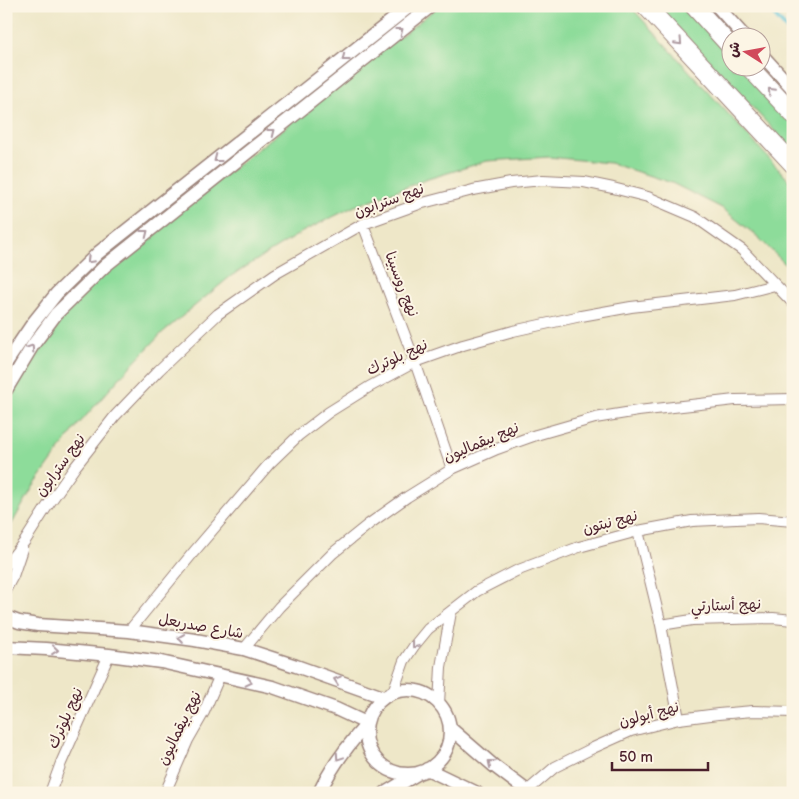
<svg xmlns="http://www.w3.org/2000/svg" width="799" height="799" viewBox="0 0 799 799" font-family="'Balsamiq Sans','Playpen Sans Arabic',sans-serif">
	<rect width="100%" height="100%" fill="#fcf5e5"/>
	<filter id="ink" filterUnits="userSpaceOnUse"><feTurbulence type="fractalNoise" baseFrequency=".02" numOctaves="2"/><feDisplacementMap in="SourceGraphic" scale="10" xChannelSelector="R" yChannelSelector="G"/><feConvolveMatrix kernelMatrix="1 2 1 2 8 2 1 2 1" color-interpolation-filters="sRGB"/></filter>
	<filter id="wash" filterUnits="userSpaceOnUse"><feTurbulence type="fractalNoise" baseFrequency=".0096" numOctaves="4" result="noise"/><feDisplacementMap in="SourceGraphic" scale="20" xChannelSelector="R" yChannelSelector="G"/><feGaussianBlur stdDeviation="1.12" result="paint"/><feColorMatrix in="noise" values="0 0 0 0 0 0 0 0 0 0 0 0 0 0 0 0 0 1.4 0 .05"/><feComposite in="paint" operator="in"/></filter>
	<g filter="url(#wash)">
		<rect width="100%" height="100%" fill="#eee7c8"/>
		<path fill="#8ddc9a" stroke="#6c7e62" d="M439 6H630L793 185V272L758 237 722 208 672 183 610 163 549 157 487 161 428 179 355 206 302 232 231 276 163 332 125 372 77 426 33 487 6 534V395L68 305 107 268Z
			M658 6H687L731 54 732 68H744L793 120V151Z"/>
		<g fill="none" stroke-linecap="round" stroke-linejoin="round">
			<path stroke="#5bc2d8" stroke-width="4" d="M766 6 793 36"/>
		</g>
	</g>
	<g filter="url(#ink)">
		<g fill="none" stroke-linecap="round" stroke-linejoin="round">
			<defs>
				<path id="minor" d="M363 224 415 362 452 469
					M638 531 661 625 679 719
					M6 565 25 541 46 508 75 467 115 416 159 370 218 314 275 274 363 224 419 204 473 190 511 183 543 180 584 182 613 188 648 197 695 217 742 250 793 303
					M6 589 13 576 22 549
					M661 625 692 620 773 618 793 620
					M129 631 192 554 269 464 299 435 329 412 369 387 415 362 463 345 513 331 581 316 631 307 735 295 775 285
					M244 649 279 607 333 553 369 524 407 497 452 469 497 449 536 435 595 418 638 411 735 400 793 399
					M393 692 404 661 414 646 428 629 477 591 516 571 579 547 638 531 692 521 758 518 793 521
					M439 704 441 667 451 612
					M527 791 555 767 593 748 631 731 679 719 718 714 753 711 793 712
					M50 793 61 763 109 655
					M165 793 188 740 204 712 220 675"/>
				<path id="tertiary" d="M717 6 746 38
					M762 55 793 89
					M6 363 33 323 57 293 98 253 410 6
					M6 390 33 345 56 314 105 266 431 6
					M6 617 19 622 38 625 129 631 195 640 244 649 296 666 383 697
					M6 647 46 649 109 655 161 662 273 687 336 709 366 723
					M366 732a42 42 0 1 1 84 0a42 42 0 1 1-84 0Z
					M450 728 494 766 530 793
					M427 769 477 793
					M319 793C331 767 347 746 366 725
					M385 793 417 774"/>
				<path id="trunk" d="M646 6 793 164
					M694 6 732 48
					M750 68 793 114"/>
			</defs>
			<use href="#minor" stroke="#9c837a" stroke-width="12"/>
			<use href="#tertiary" stroke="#9c837a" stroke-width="15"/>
			<use href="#trunk" stroke="#9c837a" stroke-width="20"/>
			<use href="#minor" stroke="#fff" stroke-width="10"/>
			<use href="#tertiary" stroke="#fff" stroke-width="12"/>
			<use href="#trunk" stroke="#fff" stroke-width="18"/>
		</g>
		<defs><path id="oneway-chevron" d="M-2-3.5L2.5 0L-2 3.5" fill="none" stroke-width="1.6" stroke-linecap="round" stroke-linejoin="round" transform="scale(1.25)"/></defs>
		<g stroke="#ae9aa0">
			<use href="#oneway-chevron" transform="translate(400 31) rotate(-38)"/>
			<use href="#oneway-chevron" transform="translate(679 42) rotate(47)"/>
			<use href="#oneway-chevron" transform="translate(345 58) rotate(142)"/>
			<use href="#oneway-chevron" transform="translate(771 91) rotate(-133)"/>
			<use href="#oneway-chevron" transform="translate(272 132) rotate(-38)"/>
			<use href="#oneway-chevron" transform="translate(217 159) rotate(142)"/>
			<use href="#oneway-chevron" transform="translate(145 233) rotate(-38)"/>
			<use href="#oneway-chevron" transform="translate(90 260) rotate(135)"/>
			<use href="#oneway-chevron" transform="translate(31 348) rotate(-57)"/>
			<use href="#oneway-chevron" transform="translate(181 638) rotate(-172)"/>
			<use href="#oneway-chevron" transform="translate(415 645) rotate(127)"/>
			<use href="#oneway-chevron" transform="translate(55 650) rotate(6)"/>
			<use href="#oneway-chevron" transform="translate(337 680) rotate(-161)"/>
			<use href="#oneway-chevron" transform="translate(249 682) rotate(13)"/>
			<use href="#oneway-chevron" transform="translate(339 757) rotate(124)"/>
			<use href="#oneway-chevron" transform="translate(491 763) rotate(-140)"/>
		</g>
	</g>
	<g text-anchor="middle" stroke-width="4" stroke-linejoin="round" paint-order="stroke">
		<g font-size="15" fill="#4a1f2b" stroke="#fcf5e5">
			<text transform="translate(389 200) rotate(-20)" y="5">نهج سترابون</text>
			<text transform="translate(402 284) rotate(69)" y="5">نهج روسبينا</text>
			<text transform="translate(397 357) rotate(-25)" y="5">نهج بلوترك</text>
			<text transform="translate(481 442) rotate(-23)" y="5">نهج بيقماليون</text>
			<text transform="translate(60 465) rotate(-54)" y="5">نهج سترابون</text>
			<text transform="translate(610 522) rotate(-15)" y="5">نهج نبتون</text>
			<text transform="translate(726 605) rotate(-2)" y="5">نهج أستارتي</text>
			<text transform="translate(201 626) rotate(10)" y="5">شارع صدربعل</text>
			<text transform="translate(649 714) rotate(-15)" y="5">نهج أبولون</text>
			<text transform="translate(65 718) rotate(-66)" y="5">نهج بلوترك</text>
			<text transform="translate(179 728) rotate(-64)" y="5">نهج بيقماليون</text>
		</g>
	</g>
	<rect width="799" height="799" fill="none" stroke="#fcf5e5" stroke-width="25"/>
	<g transform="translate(746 52) rotate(281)"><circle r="24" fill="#fcf5e5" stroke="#b59f9b"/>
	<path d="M0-4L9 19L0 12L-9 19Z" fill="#d1495b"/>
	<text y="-8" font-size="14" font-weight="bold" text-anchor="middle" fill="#4a1f2b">ش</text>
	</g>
	<path d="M612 762v8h96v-8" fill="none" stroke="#4a1f2b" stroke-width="2.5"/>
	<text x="619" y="762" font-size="15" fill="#4a1f2b" stroke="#fcf5e5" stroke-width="4" paint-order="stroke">50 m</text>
</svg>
